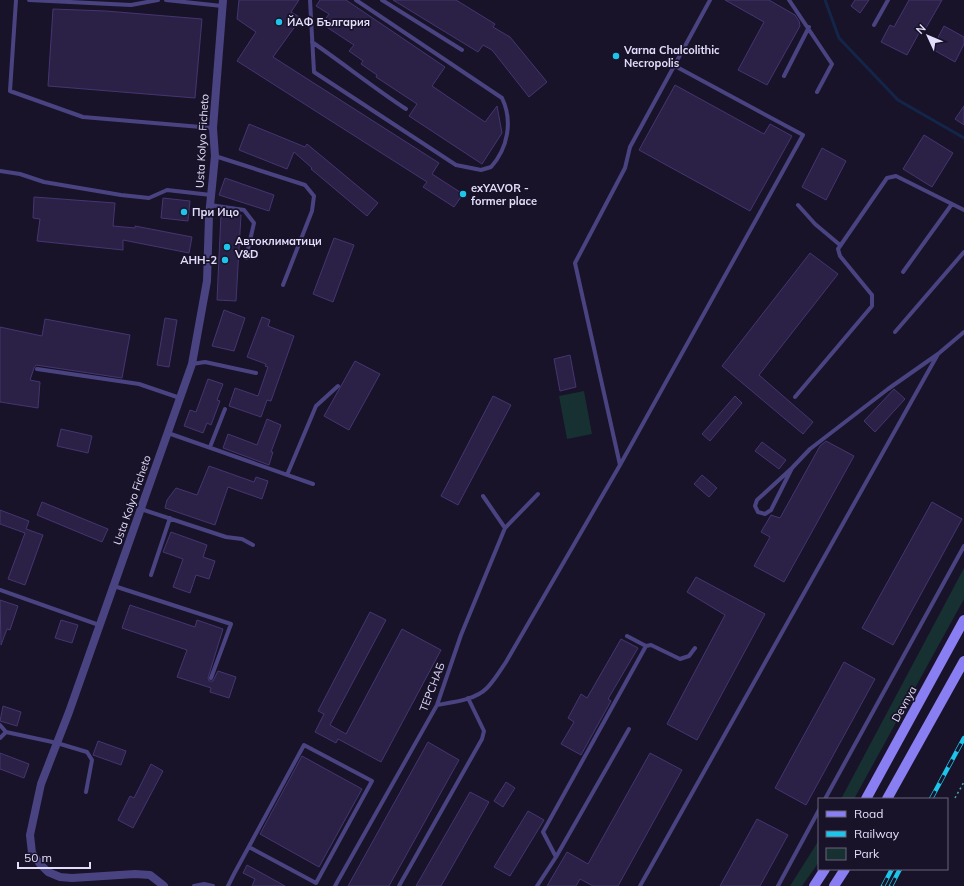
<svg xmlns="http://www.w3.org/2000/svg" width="964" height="886" viewBox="0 0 964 886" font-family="Mulish,sans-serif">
	<rect width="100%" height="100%" fill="#181328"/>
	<path fill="#173031" d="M584 391 592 434 567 439 559 396Z
		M964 568V599L854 799H841Z
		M819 840V862L802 886H790Z"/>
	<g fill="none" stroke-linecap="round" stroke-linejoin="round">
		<path stroke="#14254a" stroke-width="3" d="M825 0 839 38 898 100 964 138"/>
	</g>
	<path fill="#2b2147" stroke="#453571" d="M239 0H299L291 12 301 18 273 57 439 163 432 174 463 194 454 207 423 187 427 182 237 61 256 32 237 19Z
		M320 0H346L445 67 432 86 485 122 497 106 502 133 482 164 409 116 417 104 376 77 377 75 361 64 363 61 349 51 354 45 322 24 329 14 316 6Z
		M393 0H456L495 24 493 27 510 37 547 82 529 97 492 50 483 45 478 52Z
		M725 0H769L795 15 799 21 800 26 767 85 738 70 764 22Z
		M855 0H869L860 13 851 6Z
		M909 0H942L922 35 919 33 907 55 881 42 890 25 894 27Z
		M53 9 106 11 202 19 195 98 48 86Z
		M944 26 964 37V44L955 62 932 49Z
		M675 85 764 134 770 124 792 136 750 211 639 150Z
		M964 106V125L955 119Z
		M249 124 305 147 307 144 378 203 367 216 311 169 312 168 294 152 287 169 239 150Z
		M924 135 953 153 932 187 903 169Z
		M822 148 846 161 826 200 802 187Z
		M225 178 274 195 269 211 219 195Z
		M34 197 115 203 113 226 135 228V226L192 237 189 253 123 240V250L37 241 40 219 33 218Z
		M163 198 190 201 188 221 161 218Z
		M221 214 241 215 236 301 217 300Z
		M334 238 354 245 333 302 313 294Z
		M810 253 838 274 759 375 813 422 803 434 722 366Z
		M224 310 245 318 234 351 212 346Z
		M262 317 270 320 268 326 294 336 271 401 267 400 261 417 229 406 235 388 258 396 268 367 265 366 266 364 247 357Z
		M165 318 177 320 169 367 157 365Z
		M45 319 130 335 122 378 36 365 34 368 30 380 40 382 38 408 0 402V327L42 336Z
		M570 355 576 387 560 391 554 359Z
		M355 361 380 374 349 430 324 416Z
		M208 379 223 384 217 400 220 401 211 425 207 423 203 433 184 426 190 410 196 412Z
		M894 389 905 399 875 432 864 421Z
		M493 396 511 405 458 505 441 496Z
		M735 396 742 403 710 441 702 434Z
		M267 419 281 425 271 452H273L269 465 223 448 228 434 257 445Z
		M61 429 92 436 88 453 57 446Z
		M826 441 854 456 784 582 754 566 770 537 761 532 771 515 780 518 820 446Z
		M762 442 786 460 779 469 755 451Z
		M209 466 254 482 256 477 268 481 262 499 228 487 215 525 165 508 167 500 176 488 197 495Z
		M702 475 717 488 709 497 694 484Z
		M42 502 108 529 102 542 37 515Z
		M932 502 962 519 893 645 862 628Z
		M0 510 29 521 26 529 43 535 25 585 8 579 25 533 0 524Z
		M171 532 207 545 203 557 215 561 209 579 196 575 190 593 173 587 183 559 163 552Z
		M696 577 765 614 697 740 667 724 725 615 687 592Z
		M0 600 18 606 10 630 7 629 1 645Z
		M130 605 195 627 197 620 223 629 208 678 209 681H213L218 671 236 677 229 698 210 692 211 688 177 677 187 650 122 628Z
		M370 612 386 620 330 725 346 734 402 629 441 650 381 762 338 739 336 743 315 732 324 714 318 711Z
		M61 620 78 625 72 643 55 638Z
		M621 639 638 648 608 699 611 701 581 755 561 744 574 722 568 718 581 694 587 698Z
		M844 662 875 679 806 805 775 788Z
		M3 706 21 712 17 726 0 721Z
		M98 741 126 751 121 765 93 755Z
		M428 742 459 760 389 886H348Z
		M0 753 29 764 24 778 0 769Z
		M650 753 682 770 618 886H593L580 879 576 886H547L567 852 588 864Z
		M302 756 362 789 319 867 260 834Z
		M151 764 163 771 133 828 118 820 130 796 134 798Z
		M506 782 515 788 503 807 494 801Z
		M470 792 489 802 441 886H416Z
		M528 811 544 820 510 876 494 867Z
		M757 819 788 835 760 886H720Z
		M247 865 285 886H252L255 879 243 873Z"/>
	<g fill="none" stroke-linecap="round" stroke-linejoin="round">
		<path stroke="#3daeb0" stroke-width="1.5" stroke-dasharray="2 3" stroke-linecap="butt" d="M955 798 964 782"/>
		<path stroke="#4a4382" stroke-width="4" d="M16 0 10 91 83 117 213 128
			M29 0 131 5 158 0
			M166 0 222 6
			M310 0 314 72 456 165 481 170 491 167C508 148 513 121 502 98L356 0
			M382 0 462 50
			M789 0 832 64 817 92
			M874 25 888 0
			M312 42C344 64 374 88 406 109
			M784 76 809 27
			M215 156 305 185 314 196 312 211 283 285
			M0 171 20 174 44 182 121 195 149 198 167 190 211 195
			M210 205 244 210 254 223 246 258
			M798 205 815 224 840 245
			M903 272 952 204
			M895 332 964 252
			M192 364 205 362 256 373
			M37 369 139 384 180 398
			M795 397 872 306V295L840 256 838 249 887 178 896 176 964 210
			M168 433 313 484
			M210 447 225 409
			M620 465 575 263 625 168 630 147 710 0
			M792 468 771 510 765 514 758 512 755 506 757 500 792 468 810 449 888 389 938 354 964 332
			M287 475 316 406 338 386
			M483 496 505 528
			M141 509 226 537 242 539 253 545
			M151 575 170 518
			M114 586 231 624 211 678
			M0 590 99 625
			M646 646 651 645 680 659 689 656 695 648
			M437 705C454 702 475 700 487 688 494 681 500 671 506 662L620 465 803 135 675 66
			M0 725 6 732 57 743 87 752 92 760 86 792
			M0 738 6 732
			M825 799 964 546
			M556 857 629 729
			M194 886 204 884 213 886
			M228 886 234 874 304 745 372 781 316 883 249 847
			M335 886 437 705 461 635 505 528 538 494
			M399 886 482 739 484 731 468 698
			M537 886 556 857 543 832 646 646 627 636
			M640 886 938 354
			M778 886 819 810"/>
		<path stroke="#4a4382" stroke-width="8" d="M164 886 150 875 135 874 72 878 60 877 48 872 40 864 32 853 30 835 41 784 69 712 192 364 207 281 209 216 215 156 213 128 223 0"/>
		<path stroke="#897ef2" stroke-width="10" d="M866 799 964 620
			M887 799 964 661
			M814 886 825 869
			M834 886 845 869"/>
		<defs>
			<path id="rail" d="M931 799 964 738
				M883 886 892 869
				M891 886 900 869"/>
		</defs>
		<use href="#rail" stroke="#1cc5e9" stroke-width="4.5"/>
		<use href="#rail" stroke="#181328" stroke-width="3" stroke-dasharray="9" stroke-linecap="butt"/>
	</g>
	<g fill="#1cc5e9" stroke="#181328" stroke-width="1.5">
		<circle cx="279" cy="22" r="4"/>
		<circle cx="616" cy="56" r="4"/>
		<circle cx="463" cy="194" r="4"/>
		<circle cx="184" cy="212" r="4"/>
		<circle cx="227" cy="247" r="4"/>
		<circle cx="225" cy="260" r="4"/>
	</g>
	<g text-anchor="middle" stroke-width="3.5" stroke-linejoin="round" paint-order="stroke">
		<g font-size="11" font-weight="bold" fill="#e3ddfc" stroke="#181328" text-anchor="start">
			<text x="287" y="26">ЙАФ България</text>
			<text x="624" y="54">Varna Chalcolithic<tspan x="624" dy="13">Necropolis</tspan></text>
			<text x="471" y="192">exYAVOR -<tspan x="471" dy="13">former place</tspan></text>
			<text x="192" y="216">При Ицо</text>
			<text x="235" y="245">Автоклиматици<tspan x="235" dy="13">V&amp;D</tspan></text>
			<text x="217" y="264" text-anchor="end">АНН-2</text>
		</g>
		<g font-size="11" fill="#e3ddfc" stroke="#181328">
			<text transform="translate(202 141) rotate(-87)" y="4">Usta Kolyo Ficheto</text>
			<text transform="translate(132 500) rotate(-71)" y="4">Usta Kolyo Ficheto</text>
			<text transform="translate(432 687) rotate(-69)" y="4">ТЕРСНАБ</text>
			<text transform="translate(904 704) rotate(-61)" y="4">Devnya</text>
		</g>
	</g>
	<rect x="818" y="798" width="130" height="72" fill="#181328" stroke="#69647d"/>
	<rect x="826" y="811" width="20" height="6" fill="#897ef2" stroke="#69647d"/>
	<text x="854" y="818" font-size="12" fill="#e3ddfc">Road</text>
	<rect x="826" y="831" width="20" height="6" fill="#1cc5e9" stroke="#69647d"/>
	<text x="854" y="838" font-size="12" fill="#e3ddfc">Railway</text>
	<rect x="826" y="848" width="20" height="12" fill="#173031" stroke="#69647d"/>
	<text x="854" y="858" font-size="12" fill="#e3ddfc">Park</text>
	<g transform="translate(928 36) rotate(314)" stroke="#181328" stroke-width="3" paint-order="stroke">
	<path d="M0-3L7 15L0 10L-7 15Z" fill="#e3ddfc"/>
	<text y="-6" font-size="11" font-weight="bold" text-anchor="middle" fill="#e3ddfc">N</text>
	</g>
	<path d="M18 862v6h72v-6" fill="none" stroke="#e3ddfc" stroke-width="2"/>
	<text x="24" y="862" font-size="12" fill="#e3ddfc" stroke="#181328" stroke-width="3" paint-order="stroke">50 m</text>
</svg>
